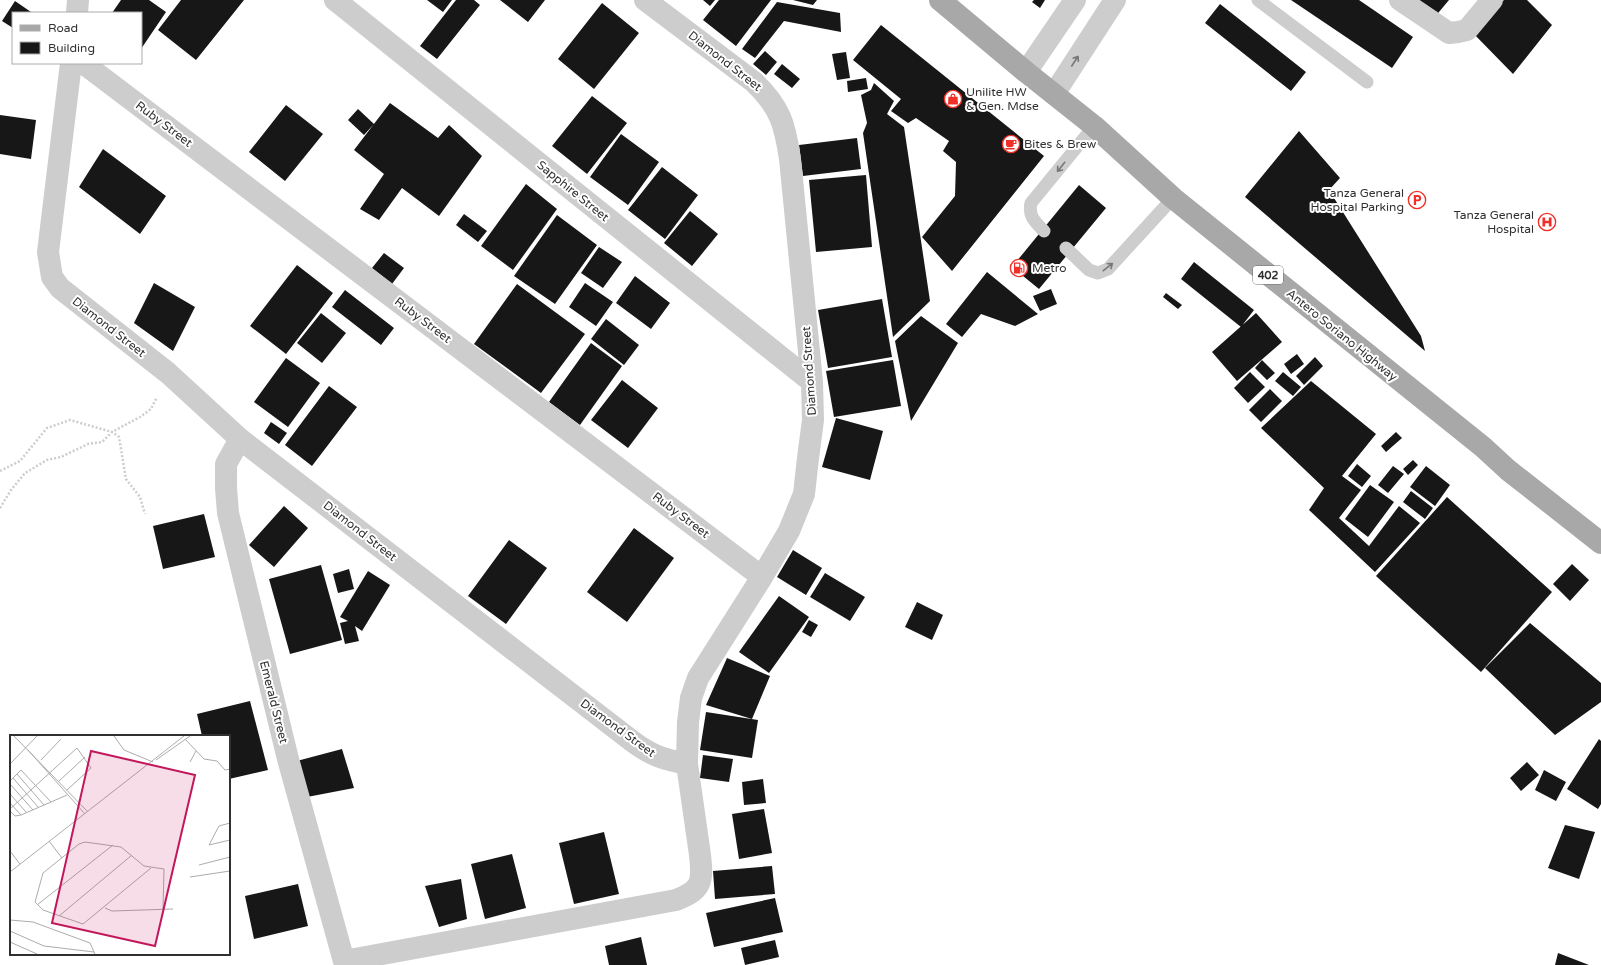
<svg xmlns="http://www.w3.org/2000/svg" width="1601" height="965" viewBox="0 0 1601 965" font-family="'Varela Round',sans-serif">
	<rect width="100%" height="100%" fill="#fff"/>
	<path fill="#171717" d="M121 0H149L166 12 141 49V13H112Z
		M181 0H244L196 60 158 30Z
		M427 0H452L443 12Z
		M456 0H474L480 5 437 59 420 46Z
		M500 0H545L528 22Z
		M703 0H715L710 6Z
		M719 0H771L736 46 703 20Z
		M793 0H817L813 5Z
		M1034 0H1045L1040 8 1032 2Z
		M1291 0H1359L1413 37 1392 68Z
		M1412 0H1449L1434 18Z
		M1504 0H1527L1552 25 1513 74 1471 31Z
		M15 1 31 12 30 13H13V28L2 21Z
		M777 2 840 13 841 32 784 21 755 58 742 49Z
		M602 3 639 33 594 89 558 59Z
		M1220 4 1306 72 1291 91 1205 23Z
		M881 25 1044 156 952 271 922 237 955 196 956 162 943 151 949 141 916 118 908 123 891 111 901 99 853 60Z
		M765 51 777 62 766 75 753 64Z
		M846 52 850 78 837 80 832 54Z
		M782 64 800 79 792 88 774 74Z
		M866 78 868 89 848 92 847 81Z
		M874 83 894 101 887 114 904 127 930 301 893 337 863 133 867 123 861 95 871 90Z
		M592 96 627 123 587 174 552 146Z
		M390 103 438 138 449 125 482 156 439 216 402 188 379 220 360 209 384 174 354 150Z
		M286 105 323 134 285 181 249 152Z
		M358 109 374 124 364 135 348 120Z
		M0 115 36 120 31 159 0 154Z
		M1299 131 1340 178 1329 190 1421 336 1425 351 1245 197Z
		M621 134 659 162 628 205 590 177Z
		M857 138 861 169 803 176 799 145Z
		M103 149 166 196 140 234 79 187Z
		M662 167 698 195 665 239 628 210Z
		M866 175 872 247 816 252 809 180Z
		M526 184 557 209 513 270 481 246Z
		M1079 185 1106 208 1039 289 1012 267Z
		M690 211 718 234 692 266 664 243Z
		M464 214 487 231 478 242 456 225Z
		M557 215 597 245 555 304 514 276Z
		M599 247 622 262 603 288 581 273Z
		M384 253 404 268 392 284 372 268Z
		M1194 262 1254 310 1241 327 1181 279Z
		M297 265 333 293 286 354 250 326Z
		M987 272 1038 314 1015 326 981 314 962 337 946 324Z
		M635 276 670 303 651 329 616 303Z
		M154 283 195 307 173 351 134 323Z
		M585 283 613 302 596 326 569 307Z
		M517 284 585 334 541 393 474 344Z
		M1051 289 1057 304 1040 311 1033 296Z
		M345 290 394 328 381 345 332 307Z
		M1166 293 1182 305 1178 309 1163 297Z
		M882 299 892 357 828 368 818 310Z
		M321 313 346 333 322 363 297 343Z
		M1256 313 1282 342 1237 381 1212 352Z
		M921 316 958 343 911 421 895 341Z
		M606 319 639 345 624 365 591 339Z
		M591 343 622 366 580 425 549 402Z
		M1297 354 1304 364 1291 374 1284 364Z
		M1315 357 1323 366 1304 385 1296 376Z
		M286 358 320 383 288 427 254 402Z
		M893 360 901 406 834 417 826 371Z
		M1262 360 1275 373 1267 380 1255 368Z
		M1250 372 1265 387 1248 403 1234 388Z
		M1283 372 1301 387 1293 396 1275 381Z
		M622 380 658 408 628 448 591 420Z
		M1311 381 1376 434 1342 476 1361 490 1339 518 1369 546 1399 506 1420 523 1375 572 1309 510 1324 488 1261 428Z
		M329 386 357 407 312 466 285 445Z
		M1270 389 1282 401 1261 422 1249 410Z
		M836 418 883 431 870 480 822 467Z
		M271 422 287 433 279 444 264 433Z
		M1396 432 1402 438 1386 452 1381 446Z
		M1413 460 1418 465 1408 475 1403 469Z
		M1357 464 1371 476 1362 487 1348 476Z
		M1393 466 1404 474 1388 493 1378 485Z
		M1426 466 1450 485 1435 506 1410 487Z
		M1370 485 1394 502 1368 537 1345 519Z
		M1411 491 1433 508 1425 519 1403 502Z
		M1447 497 1552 592 1481 672 1376 576Z
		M284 506 308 528 274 567 249 545Z
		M204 514 215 557 163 569 153 526Z
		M634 528 674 558 627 622 587 592Z
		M509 540 547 568 506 624 468 596Z
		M793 550 822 568 806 595 777 577Z
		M1572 564 1589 580 1570 601 1553 584Z
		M321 565 342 640 290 654 269 579Z
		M349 569 354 589 338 593 333 574Z
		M368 571 390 585 362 631 355 626 359 641 345 644 340 623 348 621 340 617Z
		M825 573 865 597 850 621 810 597Z
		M779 596 809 617 769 673 739 652Z
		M917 602 943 615 932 640 905 627Z
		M809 620 818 625 811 637 802 632Z
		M1530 623 1601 683V702L1555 735 1485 668Z
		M727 658 770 676 752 719 706 705Z
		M250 701 268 770 229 779V736H202L197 714Z
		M706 712 758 720 752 758 700 750Z
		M1599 739 1601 741V804L1598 809 1567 789Z
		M342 749 354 788 307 797 293 762Z
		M703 755 733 759 729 782 700 778Z
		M1527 762 1539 775 1521 791 1510 778Z
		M1544 770 1566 782 1556 801 1535 790Z
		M763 779 766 803 744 805 742 782Z
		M764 809 772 853 739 859 732 814Z
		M1565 825 1595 832 1579 879 1548 868Z
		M604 832 619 894 574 904 559 843Z
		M512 854 526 908 485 919 471 864Z
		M772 866 775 894 715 899 713 871Z
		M461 879 467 919 439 927 425 886Z
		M298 884 308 926 254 939 245 896Z
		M775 898 783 932 714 947 706 913Z
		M641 937 647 965H609L605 946Z
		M775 940 779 957 745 965 741 948Z
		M1558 953 1589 965H1555Z"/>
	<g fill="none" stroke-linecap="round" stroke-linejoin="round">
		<path stroke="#cdcdcd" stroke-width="2.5" stroke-dasharray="2 2" stroke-linecap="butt" d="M0 471 20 461 47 428 70 420 112 432 119 437 126 479 140 497 145 514
			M0 508 11 490 25 473 47 460 61 457 88 444 102 442 112 432 140 417 151 409 157 397"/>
		<path stroke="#cdcdcd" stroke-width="13" d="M1258 0 1367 82
			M1044 231C1035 222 1028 216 1031 203L1094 126
			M1066 248 1089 270 1098 273 1108 269 1173 198"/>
		<path stroke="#cdcdcd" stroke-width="22" d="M335 0 812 382
			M1400 0 1449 33 1458 32 1467 30 1492 0
			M77 13 78 0
			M71 63 48 252 52 277 60 288 168 373 240 439 632 741C652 756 663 759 687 764
			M83 63 762 577
			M1026 72 1075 0
			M1054 94 1115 0
			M240 439 226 464V488L228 513 288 759 345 965
			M344 961 676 900C702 890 703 882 700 855L687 764 688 722 691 698 698 678 762 577 789 531 804 494 808 458 813 420 812 382 790 159C785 124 780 107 754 82L645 0"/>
		<path stroke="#a8a8a8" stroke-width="22" d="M940 0 1026 72 1094 126 1173 198 1483 447 1508 470 1601 543"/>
	</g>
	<defs><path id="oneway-shaft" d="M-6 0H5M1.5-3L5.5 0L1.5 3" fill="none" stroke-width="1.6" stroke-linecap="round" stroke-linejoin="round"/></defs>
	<g stroke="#777">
		<use href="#oneway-shaft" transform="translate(1075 61) rotate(-57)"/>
		<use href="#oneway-shaft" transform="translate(1061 167) rotate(129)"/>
		<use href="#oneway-shaft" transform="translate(1108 267) rotate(-38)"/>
	</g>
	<defs>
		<symbol id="shop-ring" viewBox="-11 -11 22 22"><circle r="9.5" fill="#fff" stroke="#f03028" stroke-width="1.5"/><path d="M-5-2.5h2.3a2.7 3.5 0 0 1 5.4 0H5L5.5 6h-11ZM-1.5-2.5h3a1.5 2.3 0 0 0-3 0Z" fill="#f03028"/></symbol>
		<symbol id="cafe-ring" viewBox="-11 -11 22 22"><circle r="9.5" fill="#fff" stroke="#f03028" stroke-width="1.5"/><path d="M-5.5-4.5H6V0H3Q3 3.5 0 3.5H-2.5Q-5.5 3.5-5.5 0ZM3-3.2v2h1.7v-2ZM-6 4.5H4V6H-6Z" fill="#f03028"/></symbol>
		<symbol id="parking-ring" viewBox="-11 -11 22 22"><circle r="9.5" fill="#fff" stroke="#f03028" stroke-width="1.5"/><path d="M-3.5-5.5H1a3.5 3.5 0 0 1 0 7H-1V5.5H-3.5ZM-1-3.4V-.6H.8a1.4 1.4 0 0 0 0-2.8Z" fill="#f03028"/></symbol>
		<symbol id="hospital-ring" viewBox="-11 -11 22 22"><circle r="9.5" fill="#fff" stroke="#f03028" stroke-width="1.5"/><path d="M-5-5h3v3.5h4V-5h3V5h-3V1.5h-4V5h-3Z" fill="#f03028"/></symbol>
		<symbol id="fuel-ring" viewBox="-11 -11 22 22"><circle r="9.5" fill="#fff" stroke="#f03028" stroke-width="1.5"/><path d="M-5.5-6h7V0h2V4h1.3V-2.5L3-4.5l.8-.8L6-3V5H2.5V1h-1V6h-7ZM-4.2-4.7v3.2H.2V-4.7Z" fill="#f03028"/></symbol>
	</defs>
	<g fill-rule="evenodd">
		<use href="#shop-ring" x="943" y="89" width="20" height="20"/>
		<use href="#cafe-ring" x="1001" y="134" width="20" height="20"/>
		<use href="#parking-ring" x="1407" y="190" width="20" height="20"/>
		<use href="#hospital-ring" x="1537" y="212" width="20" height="20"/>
		<use href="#fuel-ring" x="1009" y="258" width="20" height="20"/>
	</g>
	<g text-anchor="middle" stroke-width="4" stroke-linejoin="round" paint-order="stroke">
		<rect fill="#fff" stroke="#6e6e6e" stroke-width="1" x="1253" y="266" width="30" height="18" rx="3"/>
		<g font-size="11" font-weight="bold" fill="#303030">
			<text x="1268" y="279">402</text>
		</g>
		<g font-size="12" fill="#303030" stroke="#fff">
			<text transform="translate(725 61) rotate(38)" y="4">Diamond Street</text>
			<text transform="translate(164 124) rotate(37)" y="4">Ruby Street</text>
			<text transform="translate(573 191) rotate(39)" y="4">Sapphire Street</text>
			<text transform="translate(423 320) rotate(37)" y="4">Ruby Street</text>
			<text transform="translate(109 327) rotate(38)" y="4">Diamond Street</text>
			<text transform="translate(1342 335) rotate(39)" y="4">Antero Soriano Highway</text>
			<text transform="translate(809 371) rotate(-94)" y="4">Diamond Street</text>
			<text transform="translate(681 515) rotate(37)" y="4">Ruby Street</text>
			<text transform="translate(360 531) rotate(38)" y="4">Diamond Street</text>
			<text transform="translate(274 702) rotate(76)" y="4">Emerald Street</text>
			<text transform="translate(618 728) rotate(36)" y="4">Diamond Street</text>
		</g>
		<g font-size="12" fill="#303030" stroke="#fff" text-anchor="start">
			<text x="966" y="96">Unilite HW<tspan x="966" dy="14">&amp; Gen. Mdse</tspan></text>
			<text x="1024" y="148">Bites &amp; Brew</text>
			<text x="1404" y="197" text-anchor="end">Tanza General<tspan x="1404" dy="14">Hospital Parking</tspan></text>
			<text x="1534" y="219" text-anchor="end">Tanza General<tspan x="1534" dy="14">Hospital</tspan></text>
			<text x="1032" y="272">Metro</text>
		</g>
	</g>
	<g transform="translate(10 735)">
		<rect width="220" height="220" fill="#fff"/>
		<path fill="none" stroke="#acacac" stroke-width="1" d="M4 1 78 77M104 1 114 15 143 27M175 4 194 24 207 26 215 35 220 34M18 15 75 79M31 25 51 4M146 25 180 1M180 27 186 16M0 29 27 1M7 39 34 70M3 43 28 72M0 46 11 35 41 67 57 60M49 46 75 22M0 49 23 75M0 59 16 77M0 68 11 80M0 74 67 13 81 33 57 55M0 76 5 81 11 80 41 67M220 88 209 91 199 110 220 105M39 106 52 123M0 116 10 129M189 130 220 122M141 133 73 189 33 175 25 167 33 138 69 109 75 107 111 112 134 131 154 134 153 174M0 137 174 1M180 142 220 136M27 170 103 110M95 173 102 176 163 174M49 181 122 120M0 185 23 187 80 208 85 219M0 196 34 211 84 217M0 207 27 219"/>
		<path fill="#c2185b" fill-opacity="0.15" stroke="#c2185b" stroke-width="2" d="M81 16 185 40 145 211 42 188Z"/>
		<rect width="220" height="220" fill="none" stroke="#303030" stroke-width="2"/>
	</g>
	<rect x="12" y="12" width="130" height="52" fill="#ffffff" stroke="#acacac"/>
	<rect x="20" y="25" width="20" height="6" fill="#a8a8a8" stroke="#acacac"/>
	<text x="48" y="32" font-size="12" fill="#303030">Road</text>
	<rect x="20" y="42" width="20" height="12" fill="#171717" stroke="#acacac"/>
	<text x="48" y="52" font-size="12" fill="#303030">Building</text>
</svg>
